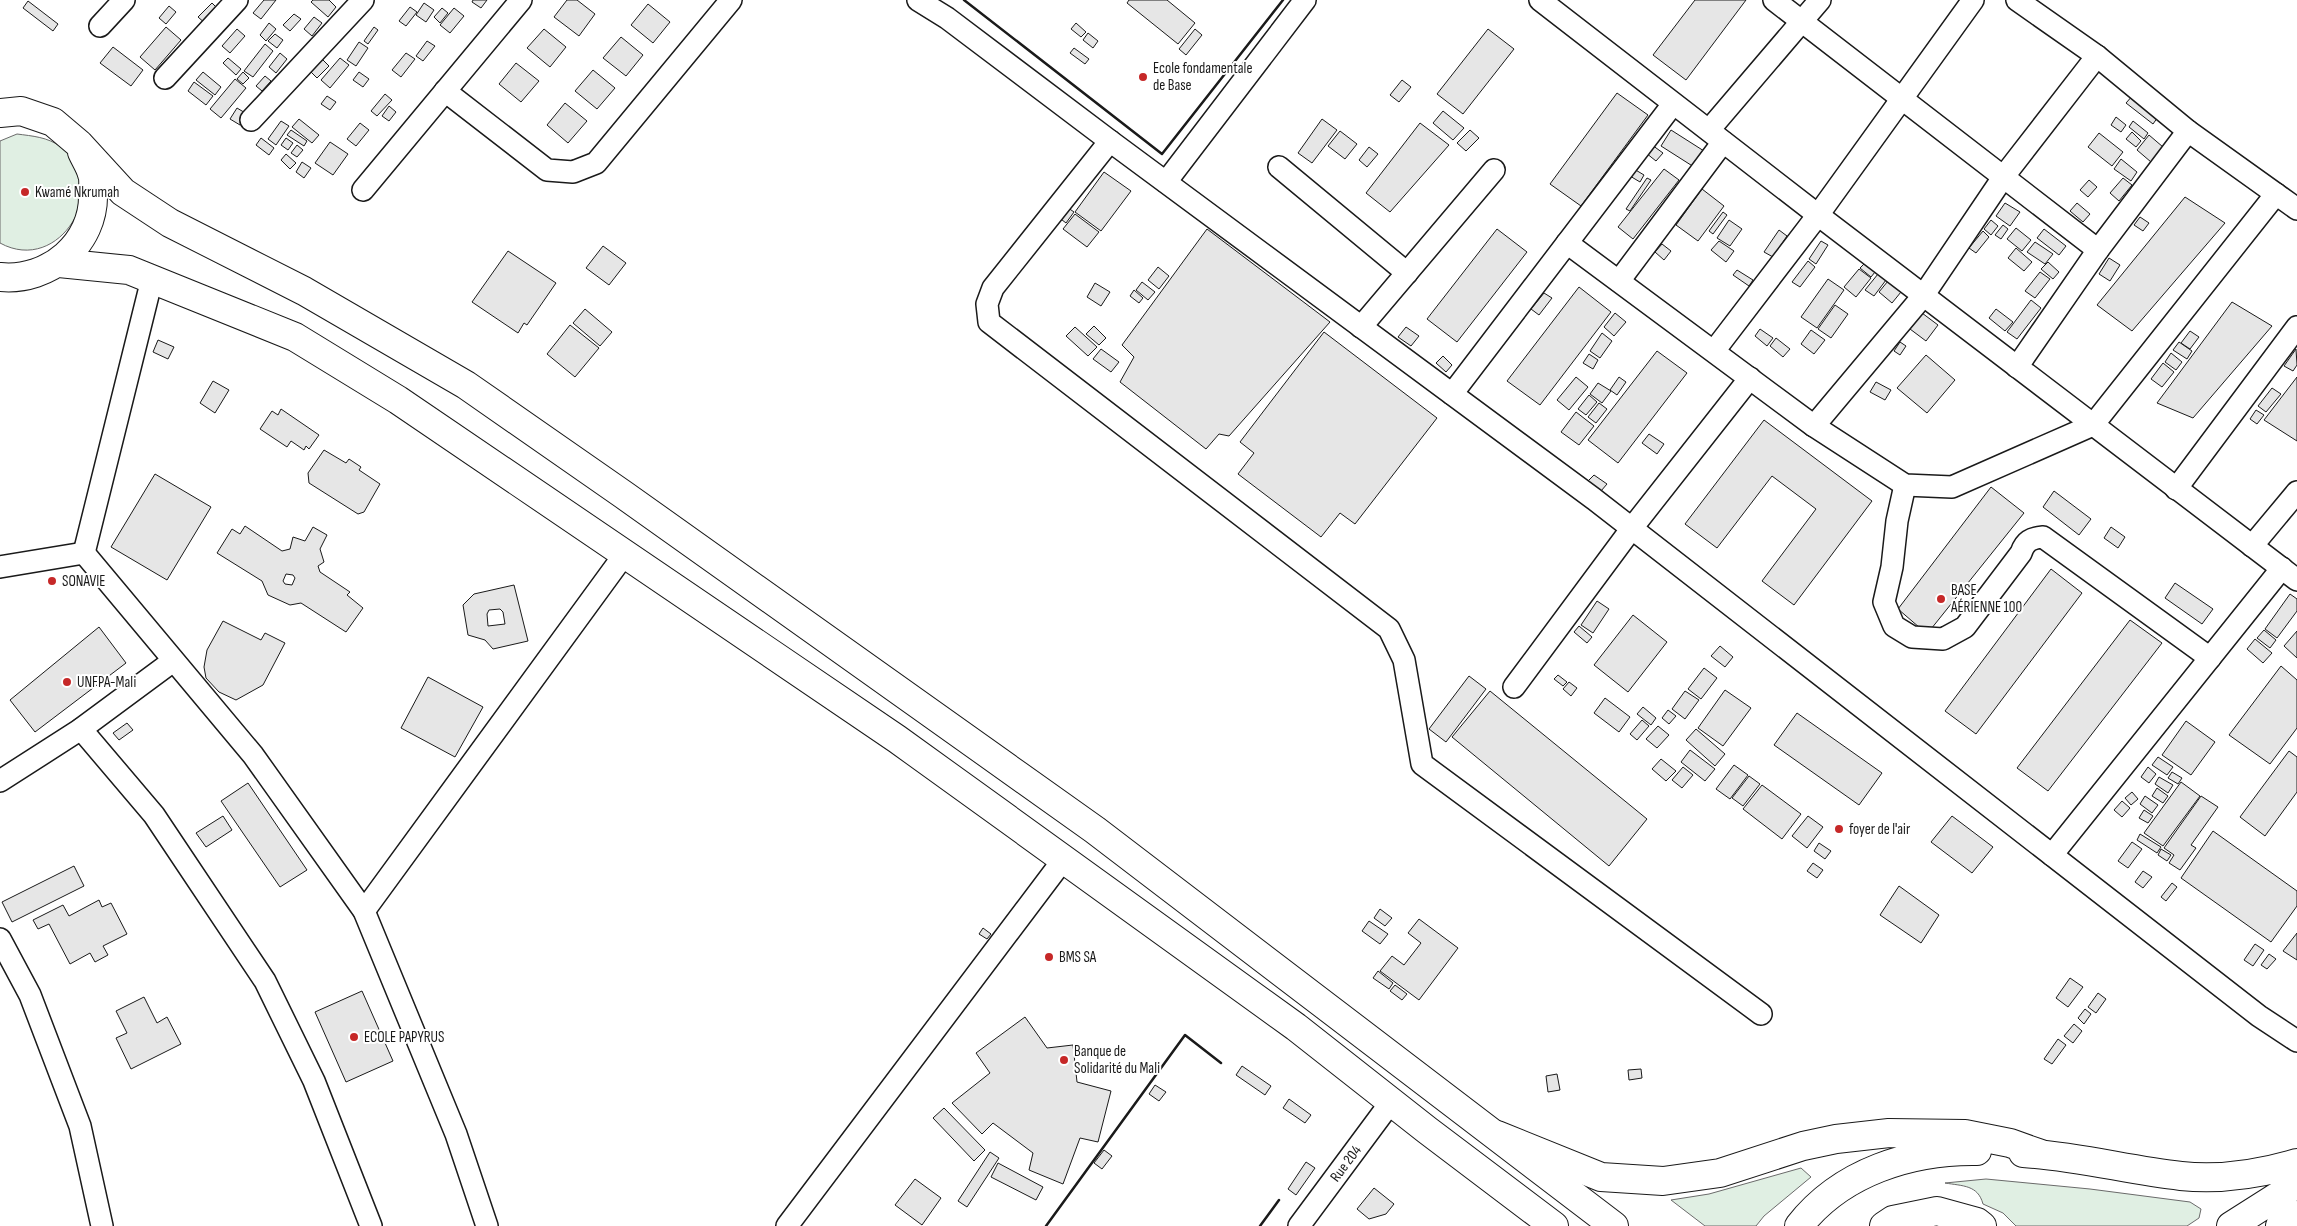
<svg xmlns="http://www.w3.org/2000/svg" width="2297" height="1226" viewBox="0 0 2297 1226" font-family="'Sofia Sans Condensed',sans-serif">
	<rect width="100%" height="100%" fill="#fff"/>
	<path fill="#e0efe3" stroke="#6a6a6a" d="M17 134C32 136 48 137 61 147 113 186 60 276 0 243V141Z
		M1801 1168 1811 1177 1764 1216 1756 1226H1705L1671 1200 1709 1194Z
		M1986 1179 2090 1189 2190 1202 2201 1209 2199 1218 2187 1226H2016L2003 1213 1983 1204C1978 1185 1963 1186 1945 1183Z"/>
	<path fill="#e6e6e6" stroke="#1a1a1a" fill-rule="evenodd" d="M264 0H276L261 19 253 13Z
		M313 0H329L336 7 328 17 311 2Z
		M473 0H487L481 8 472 2Z
		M567 0H577L595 14 579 36 554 17Z
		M1129 0H1167L1195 23 1178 44 1127 3Z
		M1695 0H1746L1686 80 1653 55Z
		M28 1 58 24 53 31 23 8Z
		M212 3 219 10 206 24 198 17Z
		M424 3 434 10 426 22 416 15Z
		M648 4 670 22 653 43 631 25Z
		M169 6 176 12 166 24 159 18Z
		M410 7 417 12 406 26 399 21Z
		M442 8 448 13 440 23 434 17Z
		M454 8 464 16 450 33 440 25Z
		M294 14 301 19 290 31 283 25Z
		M314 17 322 23 312 36 304 29Z
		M269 23 276 29 266 41 260 35Z
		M1076 23 1086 32 1081 37 1071 29Z
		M166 27 181 40 155 70 140 57Z
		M374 27 378 30 368 44 364 41Z
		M237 29 245 36 230 53 222 46Z
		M544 29 566 47 550 67 527 48Z
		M1195 29 1202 35 1186 55 1179 49Z
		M1488 29 1514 49 1463 114 1437 94Z
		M1088 33 1098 41 1093 48 1083 40Z
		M275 34 283 40 277 48 268 41Z
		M621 37 643 55 626 76 603 58Z
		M427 41 435 46 423 61 416 56Z
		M359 42 368 48 356 66 347 60Z
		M265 44 273 51 253 77 244 71Z
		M113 47 143 70 131 86 100 63Z
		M1074 48 1089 59 1085 64 1070 53Z
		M280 53 287 59 276 73 269 67Z
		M406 53 415 59 401 77 392 70Z
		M228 58 241 69 236 75 223 63Z
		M340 58 349 65 330 88 321 80Z
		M322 59 329 66 317 78 310 71Z
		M516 63 539 81 521 102 499 84Z
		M593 70 615 88 597 109 575 91Z
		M203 72 221 87 215 95 196 80Z
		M243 72 249 78 243 84 237 79Z
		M359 72 369 79 363 87 353 80Z
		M265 76 271 81 262 91 256 86Z
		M235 79 246 88 221 118 210 109Z
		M1402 80 1411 87 1399 102 1390 95Z
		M194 82 213 96 206 105 188 91Z
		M1617 93 1648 115 1581 206 1550 184Z
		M385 94 392 100 377 116 371 111Z
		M2134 94 2160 114 2153 124 2126 103Z
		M327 96 336 102 330 110 321 104Z
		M565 103 587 121 568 143 547 125Z
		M389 106 396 112 389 121 382 116Z
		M237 108 247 114 240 125 230 119Z
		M1443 111 1464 128 1453 140 1433 123Z
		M2116 117 2126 125 2121 132 2111 125Z
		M299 119 319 135 312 143 292 127Z
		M1322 119 1337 130 1312 163 1298 153Z
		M281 121 289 126 276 145 268 139Z
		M2133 121 2148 133 2144 139 2129 127Z
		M360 123 369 130 356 146 347 139Z
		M1420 123 1449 145 1390 212 1366 193Z
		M291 130 307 141 304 146 287 135Z
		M1470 130 1479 138 1466 151 1457 143Z
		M1671 130 1704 151 1694 167 1661 146Z
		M1340 131 1357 144 1345 159 1328 146Z
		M2132 132 2141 141 2136 147 2126 139Z
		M2099 133 2123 152 2112 166 2088 147Z
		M2149 135 2163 147 2151 162 2137 150Z
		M261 138 274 148 269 155 256 145Z
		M286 138 293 143 288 150 281 145Z
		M330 142 348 154 333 175 315 163Z
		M297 145 303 150 297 157 291 153Z
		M1652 145 1663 153 1656 161 1646 153Z
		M1369 147 1378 154 1367 167 1359 160Z
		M286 154 296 163 290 169 281 160Z
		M2121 159 2137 172 2131 181 2114 169Z
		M302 162 311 168 304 178 296 172Z
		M1634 169 1644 175 1640 182 1630 176Z
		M1664 169 1679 180 1633 239 1618 227Z
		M1104 172 1131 191 1101 231 1075 212Z
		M1647 178 1651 180 1630 211 1626 209Z
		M2123 178 2132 185 2119 201 2110 193Z
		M2089 180 2097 187 2088 197 2080 190Z
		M1702 189 1724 206 1698 241 1676 225Z
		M2185 197 2225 223 2132 331 2097 305Z
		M2005 203 2020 212 2010 226 1996 216Z
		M2077 203 2090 214 2083 222 2070 211Z
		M1064 205 1074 212 1066 223 1057 216Z
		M1723 212 1727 215 1713 234 1709 231Z
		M1075 214 1099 232 1087 247 1063 229Z
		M2140 217 2149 223 2143 231 2134 225Z
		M1729 220 1742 229 1730 246 1717 238Z
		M1991 220 1998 226 1991 235 1984 229Z
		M2003 225 2008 229 2001 239 1995 235Z
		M2016 228 2031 240 2022 251 2007 239Z
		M1207 229 1330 322 1229 436 1219 434 1206 449 1120 382 1134 357 1122 345Z
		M1497 229 1527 252 1457 342 1427 319Z
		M2044 229 2066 246 2059 255 2037 238Z
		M1779 230 1787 236 1773 257 1764 252Z
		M1983 231 1989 237 1976 253 1969 248Z
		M1719 241 1734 251 1726 262 1711 250Z
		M1821 241 1828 245 1816 264 1809 259Z
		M2035 242 2053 254 2045 264 2027 252Z
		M1662 244 1671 251 1664 260 1655 252Z
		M603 246 626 263 609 285 586 268Z
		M2016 248 2032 262 2024 271 2008 258Z
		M508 251 556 283 527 325 524 323 518 333 472 302Z
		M2109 258 2120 265 2110 281 2099 274Z
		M1808 261 1815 267 1800 287 1792 282Z
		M2048 262 2059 272 2053 279 2041 269Z
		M1865 263 1875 272 1871 277 1860 268Z
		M1158 267 1169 276 1159 289 1148 280Z
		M1859 269 1871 278 1856 297 1844 287Z
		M1737 270 1753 280 1749 286 1733 275Z
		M2040 272 2050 279 2035 298 2025 291Z
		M1878 274 1886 280 1874 296 1865 290Z
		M1828 279 1844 290 1817 328 1801 317Z
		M1888 281 1901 292 1892 303 1879 292Z
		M1142 282 1155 292 1148 300 1136 290Z
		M1095 283 1110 292 1101 306 1087 297Z
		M1579 287 1611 312 1540 405 1507 381Z
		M1134 290 1143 298 1139 303 1130 296Z
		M1544 293 1552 298 1539 315 1531 309Z
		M2031 300 2041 308 2017 339 2007 332Z
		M2232 302 2272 326 2193 418 2157 403Z
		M1835 305 1848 314 1831 338 1818 329Z
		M585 309 612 332 600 346 573 323Z
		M1996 309 2013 322 2005 331 1989 318Z
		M1615 313 1626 322 1614 336 1604 327Z
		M1922 313 1938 325 1926 341 1910 329Z
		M570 325 599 348 575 377 547 354Z
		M1094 326 1106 338 1099 345 1086 334Z
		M1075 327 1097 347 1088 356 1066 336Z
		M1406 327 1419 336 1411 346 1398 337Z
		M1760 329 1773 338 1767 346 1755 336Z
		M1811 330 1825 340 1814 354 1801 344Z
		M2190 331 2199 337 2190 349 2181 343Z
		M1324 332 1437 418 1355 524 1340 513 1321 537 1238 474 1254 453 1240 442Z
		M1602 333 1612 341 1600 358 1590 351Z
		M1776 338 1790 349 1783 357 1770 346Z
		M158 340 174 347 168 359 153 352Z
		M1900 342 1906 346 1900 355 1894 351Z
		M2179 342 2192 351 2187 359 2173 350Z
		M1101 349 1119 362 1111 372 1093 359Z
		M2296 349 2297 365 2293 371 2284 366Z
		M1657 351 1687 373 1618 463 1588 440Z
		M2171 353 2182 362 2176 370 2165 362Z
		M1589 354 1598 360 1593 369 1583 363Z
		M1926 355 1955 380 1927 413 1897 388Z
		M1443 356 1452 365 1446 372 1436 363Z
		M2163 363 2174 372 2162 387 2151 379Z
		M1576 377 1588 387 1569 410 1557 400Z
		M1619 377 1626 382 1617 395 1610 390Z
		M2297 377V441L2264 420Z
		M213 381 229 390 215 413 200 403Z
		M1876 382 1891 390 1885 400 1870 392Z
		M1598 383 1611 391 1602 403 1590 394Z
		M2272 388 2281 394 2266 412 2258 406Z
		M1589 395 1597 402 1586 415 1578 409Z
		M1599 403 1607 409 1596 423 1588 417Z
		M281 409 319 435 309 449 306 446 304 450 291 441 287 447 260 429 272 411 278 415Z
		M2256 410 2264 415 2257 424 2250 419Z
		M1576 412 1594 426 1579 445 1561 432Z
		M1764 420 1872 501 1794 605 1762 581 1816 509 1772 476 1717 548 1685 524Z
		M1649 434 1664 444 1657 454 1642 443Z
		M324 450 346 463 349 459 361 467 359 470 380 484 364 512 358 514 309 483 308 473Z
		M155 474 211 507 167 580 111 547Z
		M1594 475 1607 484 1601 491 1588 481Z
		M1991 487 2024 513 1927 634 1898 609Z
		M2054 491 2091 519 2079 535 2043 507Z
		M245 526 282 551 290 549 293 537 305 541 313 527 327 535 320 549 324 562 318 566 320 572 350 592 347 595 363 608 346 632 301 603 290 605 268 595 262 581 217 553 232 529 240 534ZM286 574 293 575 295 578 292 585 285 584 283 581Z
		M2111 527 2125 537 2118 548 2104 538Z
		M2051 569 2082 593 1976 734 1945 711Z
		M2175 583 2213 609 2202 624 2165 598Z
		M514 585 528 641 493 649 485 640 468 635 463 605 474 594ZM500 609 503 612 505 624 488 626 487 614 489 610Z
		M2290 594 2297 599V611L2277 638 2265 629Z
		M1597 601 1609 609 1593 633 1581 625Z
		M1633 615 1667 642 1628 692 1594 665Z
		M2130 620 2162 643 2048 791 2017 768Z
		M223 621 261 640 265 633 285 643 263 685 236 700 219 692 206 678 204 667 207 650Z
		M1579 626 1592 637 1587 643 1574 632Z
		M99 627 126 663 35 732 10 700Z
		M2264 630 2276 640 2270 648 2257 638Z
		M2297 631V658L2284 646Z
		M2255 639 2272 653 2263 663 2247 649Z
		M1720 646 1733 657 1725 667 1711 656Z
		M2281 666 2297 680V728L2270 764 2229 735Z
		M1704 668 1717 678 1701 699 1688 689Z
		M1558 675 1567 682 1563 686 1554 679Z
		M1469 676 1486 689 1446 742 1429 729Z
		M428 677 483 707 455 757 401 728Z
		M1569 682 1577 688 1571 696 1563 689Z
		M1725 690 1751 708 1723 746 1698 728Z
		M1490 691 1647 819 1609 866 1452 737Z
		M1685 691 1699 700 1685 719 1672 709Z
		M1605 698 1630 717 1619 732 1594 713Z
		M1643 707 1656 718 1651 725 1637 714Z
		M1668 710 1676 716 1669 724 1662 718Z
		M1797 713 1882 773 1859 805 1774 745Z
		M1642 720 1649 726 1637 740 1630 734Z
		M2186 721 2215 742 2191 775 2162 755Z
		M127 723 133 730 119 740 113 733Z
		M1658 726 1669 735 1657 748 1646 739Z
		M1696 729 1725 754 1715 766 1686 740Z
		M1690 750 1715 769 1705 781 1681 762Z
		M2289 751 2297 757V792L2265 836 2240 817Z
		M2158 757 2173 767 2167 775 2152 765Z
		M1661 759 1676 771 1666 781 1652 769Z
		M1734 765 1748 775 1730 799 1716 789Z
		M1683 767 1693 775 1682 788 1672 780Z
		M2148 767 2156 774 2149 783 2141 777Z
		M2172 772 2182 778 2178 784 2168 778Z
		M1749 776 1760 784 1743 806 1732 798Z
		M2159 777 2173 785 2168 793 2155 784Z
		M2181 782 2200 796 2163 846 2144 833Z
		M248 783 307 870 280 887 221 801Z
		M1762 785 1801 814 1782 839 1743 809Z
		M2157 788 2168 796 2163 803 2152 796Z
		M2132 792 2138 799 2131 805 2125 798Z
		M2145 796 2158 805 2152 813 2140 804Z
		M2201 796 2218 807 2191 845 2196 848 2180 870 2169 863 2174 855 2164 848Z
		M2122 801 2130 808 2122 817 2114 810Z
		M2144 810 2153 816 2148 823 2139 818Z
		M223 816 232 830 206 847 196 833Z
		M1808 816 1823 827 1807 848 1792 836Z
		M1952 816 1993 847 1972 873 1931 842Z
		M2213 831 2297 891V906L2271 942 2181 878Z
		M2140 834 2161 847 2157 853 2137 840Z
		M2132 842 2142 849 2128 868 2118 861Z
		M1819 843 1831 851 1825 859 1814 851Z
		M2161 849 2171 855 2167 861 2158 855Z
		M1813 863 1823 870 1817 878 1807 871Z
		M74 866 84 886 12 922 2 902Z
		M2143 871 2152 877 2143 888 2135 882Z
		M2172 883 2177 887 2166 901 2161 897Z
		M1899 886 1939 915 1921 943 1880 915Z
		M99 900 102 907 111 903 127 934 103 946 108 955 95 962 90 953 70 964 49 924 38 929 33 920 63 905 69 916Z
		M1380 909 1392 918 1385 926 1374 918Z
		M1419 919 1458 948 1419 1000 1380 971 1392 956 1404 965 1421 943 1408 933Z
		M1369 921 1388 934 1380 944 1362 931Z
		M983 928 991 934 987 939 979 934Z
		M2297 933V960L2283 951Z
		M2255 944 2264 950 2253 966 2244 960Z
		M2269 954 2276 959 2267 969 2261 965Z
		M1378 971 1393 983 1389 989 1373 978Z
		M2070 978 2083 987 2068 1007 2056 998Z
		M1395 985 1407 994 1402 1000 1390 991Z
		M362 991 393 1061 346 1082 315 1012Z
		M2098 993 2106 999 2096 1013 2088 1007Z
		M144 997 157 1023 167 1017 181 1044 131 1069 116 1038 127 1033 116 1011Z
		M2085 1009 2091 1014 2084 1024 2078 1018Z
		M1025 1017 1047 1048 1073 1045 1077 1082 1111 1091 1098 1142 1080 1138 1063 1184 1029 1170 1033 1153 993 1123 982 1134 952 1103 990 1073 976 1053Z
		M2074 1024 2082 1031 2073 1043 2064 1036Z
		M2058 1039 2066 1045 2052 1064 2044 1059Z
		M1242 1066 1271 1086 1265 1095 1236 1075Z
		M1641 1069 1642 1078 1629 1080 1628 1070Z
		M1557 1074 1560 1090 1548 1092 1546 1076Z
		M1155 1085 1166 1092 1159 1101 1149 1094Z
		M1289 1099 1311 1115 1305 1123 1283 1108Z
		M944 1108 985 1150 974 1161 933 1118Z
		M1104 1150 1112 1156 1102 1169 1094 1163Z
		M990 1152 999 1158 967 1207 958 1201Z
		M1306 1162 1315 1168 1296 1195 1288 1189Z
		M998 1163 1043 1187 1036 1200 991 1177Z
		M915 1179 941 1198 922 1225 895 1205Z
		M1374 1188 1394 1204 1386 1214 1369 1219 1357 1209Z"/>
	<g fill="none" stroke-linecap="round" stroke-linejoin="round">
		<defs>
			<g id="minor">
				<path d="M918 0 947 18 1110 141 1594 499 2259 1016 2297 1041"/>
				<path d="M1540 0 1818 215 2297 580"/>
				<path d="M1774 0 2098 250"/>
				<path d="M2017 0 2097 56 2188 131 2297 209"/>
				<path d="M100 26 124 0"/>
				<path d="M165 78 237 0"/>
				<path d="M445 91 547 170 573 172 596 163 731 0"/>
				<path d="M251 120 363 0"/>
				<path d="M1709 130 1820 0"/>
				<path d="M1110 141 993 288 987 304 989 322 1389 629 1404 660 1422 764 1761 1014"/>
				<path d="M1279 167 1407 273"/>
				<path d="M1166 182 1305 0"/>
				<path d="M363 190 521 0"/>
				<path d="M1567 243 1814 426 1905 485 1952 487 2093 425 2276 194"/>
				<path d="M1619 281 1723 142"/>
				<path d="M1361 327 1494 170"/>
				<path d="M1714 351 1818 215 1973 0"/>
				<path d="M2017 367 2098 250 2188 131"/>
				<path d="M1452 394 1673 104"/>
				<path d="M1814 426 1923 296 2004 176 2097 56"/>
				<path d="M1905 485 1897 521 1892 567 1884 602 1894 626 1912 637 1943 639 1965 627 2021 553C2025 541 2031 538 2043 537L2210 658"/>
				<path d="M2176 489 2297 327"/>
				<path d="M2252 546 2297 492"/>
				<path d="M84 553 253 755 364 911 456 1134 487 1226"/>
				<path d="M84 553 152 279"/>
				<path d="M0 567 84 553"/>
				<path d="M1514 687 1632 528 1750 378"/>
				<path d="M81 729 154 815 265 981 314 1081 371 1226"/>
				<path d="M0 781 81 729 173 661"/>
				<path d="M2052 855 2282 568"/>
				<path d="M364 911 624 555"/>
				<path d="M0 939 30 995 80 1126 102 1226"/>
				<path d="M787 1226 1063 860"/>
				<path id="s1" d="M1299 1226 1391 1102"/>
			</g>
			<path id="major" d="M0 113 21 111 53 122 79 144 123 192 170 223 304 291 466 385 624 495 1095 830 1614 1226
				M59 263 129 270 295 337 398 400 897 739 1296 1027 1427 1130 1554 1226
				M0 277C49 282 95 243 93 193 93 187 94 179 92 174 90 166 85 159 82 152"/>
			<path id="highway" d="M1497 1135 1601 1177 1663 1181 1720 1173 1803 1146 1836 1139 1889 1133 1965 1134 2010 1143 2041 1154
				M2023 1153C2076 1156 2128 1170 2181 1176 2219 1180 2260 1174 2297 1163
				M1799 1226C1841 1172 1911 1150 1977 1151
				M1884 1226 1893 1220 1937 1211 1977 1222 1982 1226
				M2231 1226 2297 1184
				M2280 1226 2297 1215"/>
		</defs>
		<use href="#minor" stroke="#1a1a1a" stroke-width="24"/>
		<use href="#major" stroke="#1a1a1a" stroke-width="30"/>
		<use href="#highway" stroke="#1a1a1a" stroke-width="30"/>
		<use href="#minor" stroke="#fff" stroke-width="21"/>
		<use href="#major" stroke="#fff" stroke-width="28"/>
		<use href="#highway" stroke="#fff" stroke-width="28"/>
		<path stroke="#1a1a1a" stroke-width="2.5" d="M964 0 1162 154 1283 0
			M1046 1226 1185 1035 1221 1063
			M1260 1226 1279 1200"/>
	</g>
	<g fill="#c62828" stroke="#fff" stroke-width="2">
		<circle cx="1143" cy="77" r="5"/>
		<circle cx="25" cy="192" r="5"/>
		<circle cx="52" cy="581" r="5"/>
		<circle cx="1941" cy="599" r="5"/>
		<circle cx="67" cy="682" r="5"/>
		<circle cx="1839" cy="829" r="5"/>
		<circle cx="1049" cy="957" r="5"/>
		<circle cx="354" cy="1037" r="5"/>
		<circle cx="1064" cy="1060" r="5"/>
	</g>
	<g text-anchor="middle" stroke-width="4" stroke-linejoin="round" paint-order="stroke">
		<g font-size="15" fill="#1a1a1a" stroke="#fff" text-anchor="start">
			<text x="1153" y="73">Ecole fondamentale<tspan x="1153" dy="17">de Base</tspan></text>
			<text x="35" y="197">Kwamé Nkrumah</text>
			<text x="62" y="586">SONAVIE</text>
			<text x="1951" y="595">BASE<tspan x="1951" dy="17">AÉRIENNE 100</tspan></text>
			<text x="77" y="687">UNFPA-Mali</text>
			<text x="1849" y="834">foyer de l'air</text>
			<text x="1059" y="962">BMS SA</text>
			<text x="364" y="1042">ECOLE PAPYRUS</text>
			<text x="1074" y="1056">Banque de<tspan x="1074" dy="17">Solidarité du Mali</tspan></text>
		</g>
		<g font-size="15" fill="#1a1a1a" stroke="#fff">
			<text dy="5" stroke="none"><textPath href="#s1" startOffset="78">Rue 204</textPath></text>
		</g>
	</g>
</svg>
